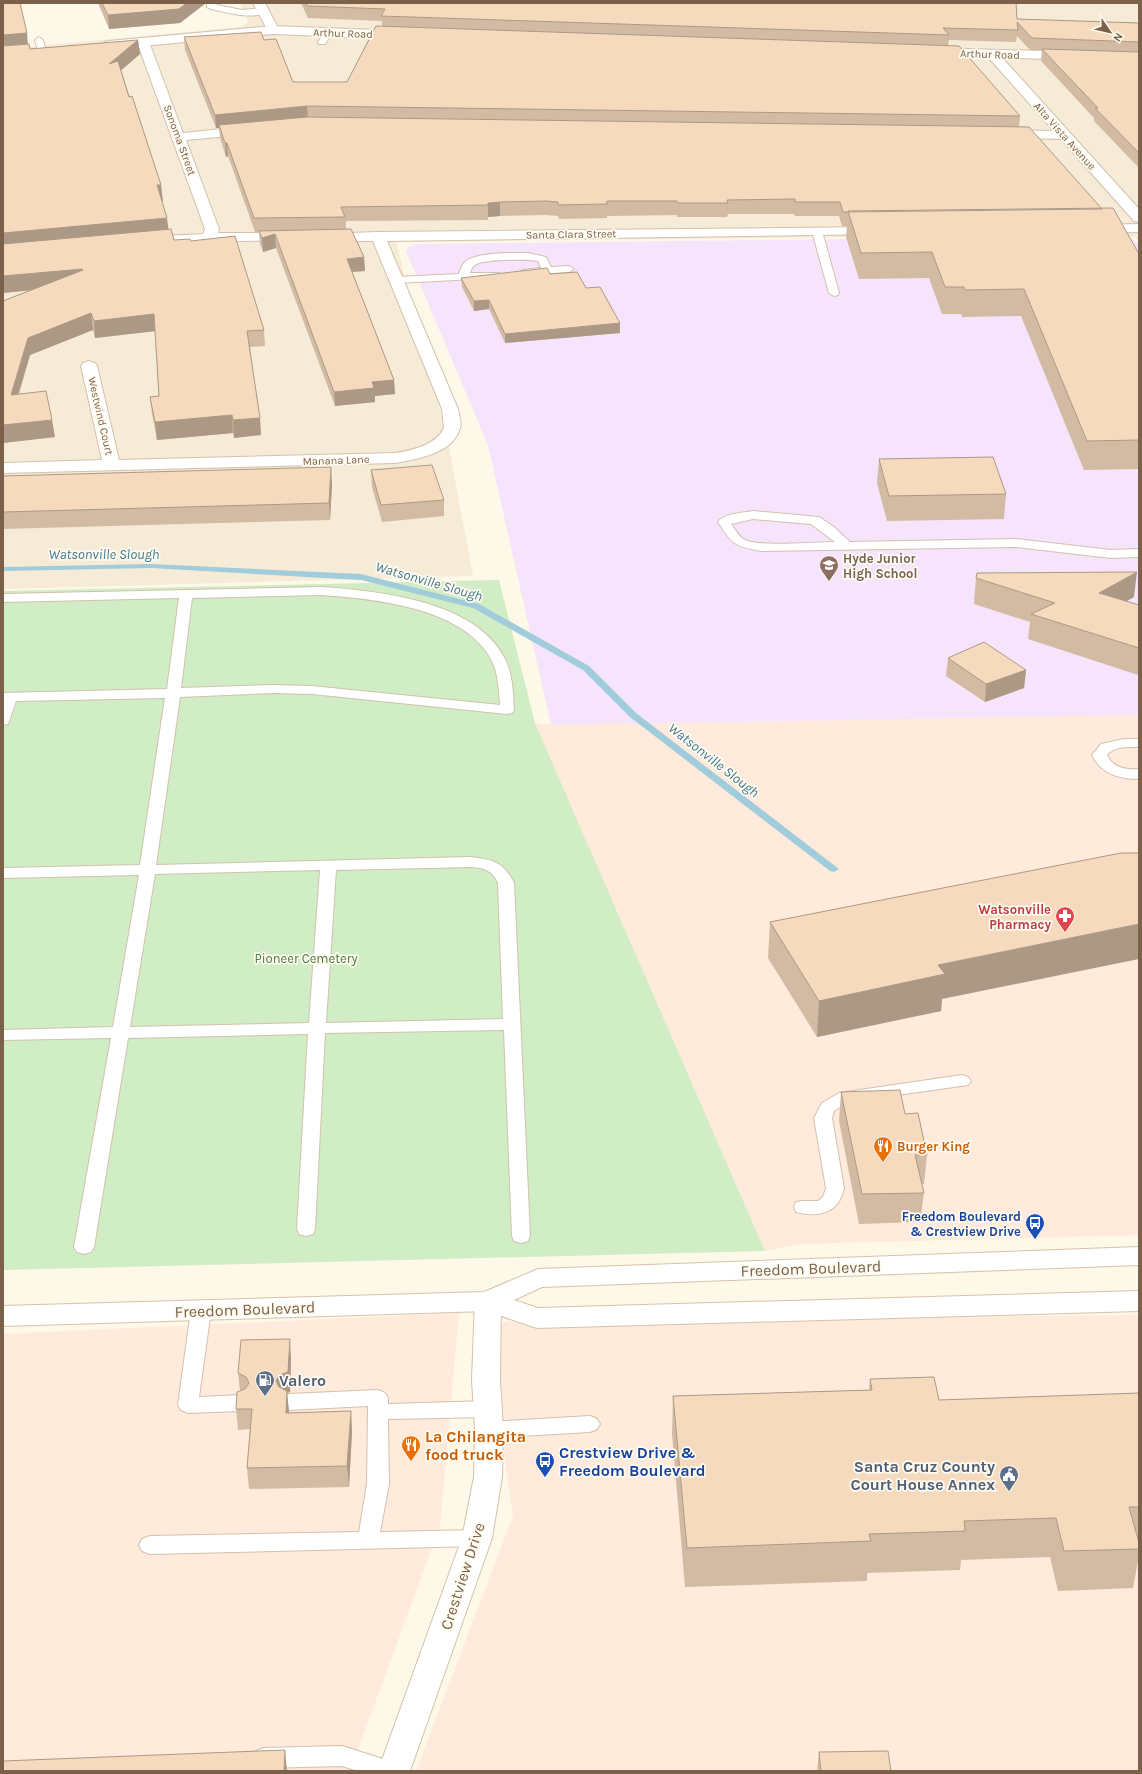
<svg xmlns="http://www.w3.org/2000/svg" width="1142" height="1774" viewBox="0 0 1142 1774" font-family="Karla,sans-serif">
	<rect width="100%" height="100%" fill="#fef8e8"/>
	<path fill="#f6ebd6" d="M240 3H1139V241L1135 237 1113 234 396 242 447 437 473 576 3 589V49L242 27 248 22Z"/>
	<path fill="#ffeadb" d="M1139 715V1235L800 1244 765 1251 535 723 551 725Z
		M459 1313 440 1526 350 1771H3V1334Z
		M1139 1315V1771H416L513 1516 484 1322Z"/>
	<path fill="#f5e4fb" d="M1113 236 1131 238 1139 244V715L551 725 488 445 406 251 408 247 419 244Z"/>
	<path fill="#d1edc5" d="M499 580 535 723 765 1251 3 1270V591Z"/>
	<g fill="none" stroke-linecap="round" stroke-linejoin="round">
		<path fill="#a0ccdc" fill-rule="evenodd" d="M151 564 361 574 479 604 589 666 636 713 839 869 834 872 830 871 630 717 583 670 473 608 361 580 151 568 3 571V567Z"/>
		<defs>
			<path id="service" d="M207 3H215L217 5 242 10 263 8 267 11C257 21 224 12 211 9L207 7Z
				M329 29 333 32 325 44H319L318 42 326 30Z
				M39 37 43 40 46 51 45 53 42 54 38 51 35 40Z
				M817 228 822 231 839 293 838 295 834 296 829 293 812 231Z
				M528 253 546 257 551 267 569 266 574 269 569 272 526 275 521 272 522 270 541 268 538 261C526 259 484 259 475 265 472 267 471 270 470 273H499L500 275 499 277 495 278 397 283 392 280 397 277 459 274C460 270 462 265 465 262 475 252 514 253 528 253Z
				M753 511 819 517 834 527 850 542 1016 539 1111 550 1139 549V557L1111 558 1016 547 761 551C734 546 733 545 718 522 724 513 743 513 753 511ZM753 519 811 524 835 542C816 542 759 547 745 540 739 537 735 529 731 524Z
				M322 587C379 591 477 601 505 659 513 675 513 693 514 710L512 713 507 714 312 694 273 693 180 697 156 865 471 857C493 860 504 862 514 883L530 1236 528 1241 521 1243 514 1241 512 1236 504 1030 325 1033 315 1229 313 1234 306 1236 299 1234 297 1229 308 1034 128 1038 94 1247 91 1252 84 1254 77 1252 74 1247 111 1038 3 1040V1030L113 1027 139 875 3 878V868L140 865 165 698 16 701 8 724 3 725V693L167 689 179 598 3 602V594ZM322 595C375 599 460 607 490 657 498 671 499 689 500 705L312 686 273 685 181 688 192 598ZM471 867C484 868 492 870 498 883L503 1019 326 1023 336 870ZM320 870 309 1023 130 1027 155 874Z
				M1124 739H1139V747C1127 747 1115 746 1107 755 1113 768 1126 770 1139 769V779C1119 779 1101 774 1092 755L1101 744Z
				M962 1075 968 1077 971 1081 968 1085 848 1102 834 1111 832 1118 844 1188C839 1213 819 1218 796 1212L794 1207 796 1202 803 1201H818L823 1197 826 1188 814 1118 822 1103 839 1093Z
				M201 1303 208 1305 211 1310 199 1397 240 1395 247 1398 250 1403 247 1408 240 1411 188 1413 181 1410 178 1405 191 1310 194 1305Z
				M378 1390 385 1393 388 1398V1404L488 1401 495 1404 498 1409 495 1414 488 1417 388 1419 389 1484 380 1532 477 1530 485 1532 488 1538 485 1544 477 1546 150 1554 142 1551 139 1545 142 1539 150 1536 359 1532 367 1484 368 1406 289 1410 282 1407 279 1402 282 1397 289 1394Z
				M590 1416 597 1419 600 1424 597 1429 590 1432 489 1438 482 1436 479 1430 482 1424 489 1422Z
				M342 1746 399 1764 403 1771H358L342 1766 264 1768 256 1765 252 1758 256 1751 264 1748Z"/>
			<path id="minor" d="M253 3H265L279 30 277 33H269Z
				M143 38 147 39 149 42 183 133 250 126 255 127 257 130 255 133 250 134 186 140 219 229 218 233H289L294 234 296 237 294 240 188 242 144 245 139 244 137 241 139 238 144 237 203 234 205 229 137 42 139 39Z
				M992 50 996 51 1139 209V222L1134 221 1061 139 1001 137 999 134 1001 131 1006 130 1054 131 988 57 986 54 988 51Z
				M1139 224V232L1095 233 1090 232 1088 229 1090 226 1095 225Z
				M877 227 882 228 884 231 882 234 387 241 458 409C459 415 462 422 460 428 454 453 417 459 396 463L3 473V463L102 460 81 366 83 363 89 361 95 363 97 366 119 460 396 453C413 450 436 445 444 428L442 409 373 241H325L320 240 318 237 320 234 378 232Z
				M488 1291 497 1294 501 1301 500 1380 503 1430 502 1477 492 1538 410 1771H378L462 1538 474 1477 475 1430 472 1380 475 1301 479 1294Z"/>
			<path id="tertiary" d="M273 26 402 31 406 32 408 35 406 38 402 39 273 34 109 49 105 48 103 45 105 42 109 41Z
				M936 48 1072 52 1076 53 1078 56 1076 59 1072 60 932 55 930 52 932 49Z"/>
			<path id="secondary" d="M1139 1247V1265L542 1287 514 1300 538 1308 1139 1291V1311L537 1328 487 1311 3 1326V1306L484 1292 538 1269Z"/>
		</defs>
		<use href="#service" stroke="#d2c1ac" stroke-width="2"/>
		<use href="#minor" stroke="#d2c1ac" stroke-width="2"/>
		<use href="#tertiary" stroke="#d2c1ac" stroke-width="2"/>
		<use href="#secondary" stroke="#d5c2aa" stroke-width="2"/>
		<use href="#service" fill="#fff" fill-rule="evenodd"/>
		<use href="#minor" fill="#fff" fill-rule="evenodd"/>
		<use href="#tertiary" fill="#fff" fill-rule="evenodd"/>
		<use href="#secondary" fill="#fff" fill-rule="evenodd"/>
	</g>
	<path fill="#d3bba3" d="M3 3 28 44 30 49 138 40 140 54 121 70 163 201H162L168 229 174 240 191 241 264 330 265 346 250 347 261 435 234 438 233 433 157 440 152 414 150 397 159 396 155 331 95 338 93 330 30 355 19 394 55 437 3 443V301L31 290 3 293Z
		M98 3H206L180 23 109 29Z
		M301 3H1016L1017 19 1139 23V168L1094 121V118L1041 61 1042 50H1030L1017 36 1016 42 949 40 948 45 1020 116 1019 126 1139 254V469L1084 470 1021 316 962 317 961 314H942L929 278 859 279 846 237 847 226H842L839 216H795L794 214H728L727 217H677V215L607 216V218L559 219 558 216 546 215 500 216 488 217V220L346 221V229L364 257 365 271 352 272 394 380 395 394 375 396V402L335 406 276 248 263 252 260 244 259 232H255L228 156 226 157 220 138 219 128H216L185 50 184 37 264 40 293 82H347L382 27V21L308 18Z
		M550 274 586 288 620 333 505 343 489 309 474 311 462 287 461 278Z
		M879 459 1006 494 1004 519 887 521 877 483Z
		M371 470 444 500V516L382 522 372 487Z
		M3 476 332 484 330 520 3 529Z
		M976 578 1134 597 1126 601 1139 605V674L1138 675 1028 639 1030 622 974 604Z
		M948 658 1026 670 1024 688 985 702 946 676Z
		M770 922 942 999 941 1011 817 1037 768 958Z
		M841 1092 905 1114 927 1155 924 1184H922L924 1193 920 1222 859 1224 839 1121Z
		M291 1359 290 1392 287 1393 289 1413 351 1411 352 1432 349 1487 249 1489 247 1468 250 1429 238 1430 236 1409 240 1391 238 1373Z
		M870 1379 939 1400 1139 1393V1556L1133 1588 1058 1591 1050 1557 961 1560 960 1570 867 1573V1581L685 1587 672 1434 673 1396 869 1390Z
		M819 1752 891 1771H817Z"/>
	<path fill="#ac9985" d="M187 3H206L180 23 109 29 108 15Z
		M27 33 28 47 3 50V35Z
		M138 40 140 54 111 79 109 64Z
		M307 106 308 120 219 125V128H216L215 115Z
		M225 143H227L228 156 226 157Z
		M157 185H161L163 201H159Z
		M500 202V216L488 217V203Z
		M167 218 169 234 3 250V233Z
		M275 234 276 248 263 252 262 238Z
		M364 257 365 271 348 272 347 259Z
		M82 269 84 285 3 293V276Z
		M489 300V309L474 311V301Z
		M91 313 93 330 30 355 13 412 11 395 28 338Z
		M154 314 156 331 95 338 94 321Z
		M620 323V333L505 343V334Z
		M394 380 395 394 375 396V402L335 406 334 392 372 382Z
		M232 415 233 433 157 440 155 422Z
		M260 418 261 435 234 438 233 420Z
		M52 420 55 437 3 443V425Z
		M331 467 332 484 330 520 329 503Z
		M1137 572 1134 597 1096 618 1099 593Z
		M1026 670 1024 688 985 702 986 684Z
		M1139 924V959L942 999 941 1011 817 1037 819 1001 938 965Z
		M290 1339 291 1359 290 1392 287 1393 289 1411 288 1434 276 1381Z
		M351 1411 352 1432 349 1487 347 1466Z
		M285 1750 287 1771H284Z"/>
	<path fill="#f5dabe" stroke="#ac9985" d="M3 3H20L27 33 3 35Z
		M102 3H187L179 9 108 15Z
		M306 3H1016L1017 19 1139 23V42L1032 38 1017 22 1018 30 943 28 949 35 381 16 385 9 307 6Z
		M376 26 959 46 1020 116 307 106 215 115 184 37 261 32 264 40 276 39 293 82H347Z
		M138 40 109 64 118 61 129 97 132 96 161 185H157L167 218 3 233V46L29 44 30 49Z
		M1042 49 1139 52V153L1095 108H1098Z
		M307 117 1029 127 1102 209 843 212 840 202H795V199L727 200 728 203H678L677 201H607V204L558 205V202L546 201 500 202 488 203V205L341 207 345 217 254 218 227 143H225L219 125Z
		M1113 208 1139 254V440L1087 441 1024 289 965 290 964 287H945L932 252 861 253 848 211Z
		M171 229 174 240 190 239 191 241 235 236 264 330 247 331 260 418 233 420 232 415 155 422 150 397 159 396 154 314 94 321 91 313 28 338 11 395 46 391 52 420 3 425V301L83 270 82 269 3 276V244Z
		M351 229 364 257 347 259 394 380 372 382 374 388 334 392 275 234 262 238 259 231Z
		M547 268 550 274 577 272 586 288 600 287 620 323 505 334 489 300 474 301 461 278Z
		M993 457 1006 494 889 496 879 459Z
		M432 465 444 500 381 505 371 470Z
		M331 467 329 503 3 512V476Z
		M1137 572 1099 593 1139 605V648L1031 614 1055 603 976 578 977 573Z
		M984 642 1026 670 986 684 948 658Z
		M1121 853H1139V924L938 965 945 974 819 1001 770 922Z
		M900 1090 905 1114 918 1113 927 1155H915L924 1193 862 1194 841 1092Z
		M290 1339 288 1372 279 1375 276 1381 279 1387 287 1391 286 1413 351 1411 347 1466 247 1468 252 1409H236L237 1392 245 1389 249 1383 246 1377 238 1373 241 1340Z
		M934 1377 939 1400 1139 1393V1507H1129L1139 1543V1549L1064 1551 1056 1518 964 1521 965 1531 869 1534 871 1541 687 1548 673 1396 872 1390 870 1379Z
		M285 1750 284 1771H3V1761Z
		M888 1751 891 1771H821L819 1752Z"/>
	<defs>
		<symbol id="school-pin" viewBox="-11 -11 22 30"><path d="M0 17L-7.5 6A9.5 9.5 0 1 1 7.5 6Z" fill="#8d6e63" stroke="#fffbf0"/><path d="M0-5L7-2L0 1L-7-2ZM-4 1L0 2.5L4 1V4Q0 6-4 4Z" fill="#fff"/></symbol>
		<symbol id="pharmacy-pin" viewBox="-11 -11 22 30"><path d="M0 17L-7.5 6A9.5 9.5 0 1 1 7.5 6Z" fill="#e0444e" stroke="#fffbf0"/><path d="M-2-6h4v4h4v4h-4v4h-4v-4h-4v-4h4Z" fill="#fff"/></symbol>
		<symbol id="restaurant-pin" viewBox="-11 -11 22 30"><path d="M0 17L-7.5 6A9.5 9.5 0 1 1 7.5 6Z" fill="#e8710a" stroke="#fffbf0"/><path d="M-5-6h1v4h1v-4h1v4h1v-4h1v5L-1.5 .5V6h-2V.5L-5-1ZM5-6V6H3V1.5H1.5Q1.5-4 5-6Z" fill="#fff"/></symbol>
		<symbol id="bus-pin" viewBox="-11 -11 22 30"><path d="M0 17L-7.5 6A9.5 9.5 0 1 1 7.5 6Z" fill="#1a4fb4" stroke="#fffbf0"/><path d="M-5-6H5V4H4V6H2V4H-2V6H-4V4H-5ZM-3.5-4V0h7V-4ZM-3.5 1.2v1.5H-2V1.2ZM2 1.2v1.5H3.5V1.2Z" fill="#fff"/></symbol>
		<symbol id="fuel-pin" viewBox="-11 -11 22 30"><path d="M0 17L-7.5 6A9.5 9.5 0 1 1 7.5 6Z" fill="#5c6f8a" stroke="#fffbf0"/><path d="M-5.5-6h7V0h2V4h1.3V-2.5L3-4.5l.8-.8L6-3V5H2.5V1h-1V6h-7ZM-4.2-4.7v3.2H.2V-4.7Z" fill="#fff"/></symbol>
		<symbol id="civic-pin" viewBox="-11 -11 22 30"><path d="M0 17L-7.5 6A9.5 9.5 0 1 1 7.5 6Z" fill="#5c6f8a" stroke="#fffbf0"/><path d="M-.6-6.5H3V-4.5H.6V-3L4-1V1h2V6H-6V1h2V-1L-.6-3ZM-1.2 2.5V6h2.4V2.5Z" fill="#fff"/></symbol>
	</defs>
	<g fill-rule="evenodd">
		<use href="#school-pin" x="818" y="554" width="22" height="30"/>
		<use href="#pharmacy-pin" x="1054" y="905" width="22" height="30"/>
		<use href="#restaurant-pin" x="872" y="1135" width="22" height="30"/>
		<use href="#bus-pin" x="1024" y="1212" width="22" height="30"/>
		<use href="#fuel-pin" x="254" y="1369" width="22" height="30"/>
		<use href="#restaurant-pin" x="400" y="1434" width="22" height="30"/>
		<use href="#bus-pin" x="534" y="1450" width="22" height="30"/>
		<use href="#civic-pin" x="998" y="1464" width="22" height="30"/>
	</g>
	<g text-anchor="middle" stroke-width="3.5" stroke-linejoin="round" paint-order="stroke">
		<g font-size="11" fill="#7b6149" stroke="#fffbf0">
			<text transform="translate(343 33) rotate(2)" y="4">Arthur Road</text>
			<text transform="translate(990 54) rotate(2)" y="4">Arthur Road</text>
			<text transform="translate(1065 136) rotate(48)" y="4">Alta Vista Avenue</text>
			<text transform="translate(180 140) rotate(70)" y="4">Sonoma Street</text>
			<text transform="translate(571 234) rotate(-1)" y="4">Santa Clara Street</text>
			<text transform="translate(101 416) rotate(77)" y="4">Westwind Court</text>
			<text transform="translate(336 460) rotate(-2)" y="4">Manana Lane</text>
		</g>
		<g font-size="13" font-weight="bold" fill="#785e54" stroke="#fffbf0" text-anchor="start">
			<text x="843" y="563">Hyde Junior<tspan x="843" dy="15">High School</tspan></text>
		</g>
		<g font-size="13" font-weight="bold" fill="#be3a42" stroke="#fffbf0" text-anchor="end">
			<text x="1051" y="914">Watsonville<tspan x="1051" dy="15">Pharmacy</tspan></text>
		</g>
		<g font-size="13" fill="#487b3d" stroke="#fffbf0">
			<text x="306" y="963">Pioneer Cemetery</text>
		</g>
		<g font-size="13" font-weight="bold" fill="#c56008" stroke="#fffbf0" text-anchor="start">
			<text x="897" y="1151">Burger King</text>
		</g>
		<g font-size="13" font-weight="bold" fill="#164399" stroke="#fffbf0" text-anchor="end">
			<text x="1021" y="1221">Freedom Boulevard<tspan x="1021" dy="15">&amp; Crestview Drive</tspan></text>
		</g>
		<g font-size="14" font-style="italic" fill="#417a90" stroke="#fffbf0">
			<text x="104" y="559">Watsonville Slough</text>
			<text transform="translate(429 581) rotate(16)" y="5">Watsonville Slough</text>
			<text transform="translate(714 760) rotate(38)" y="5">Watsonville Slough</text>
		</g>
		<g font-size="16" fill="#7b6149" stroke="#fffbf0">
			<text transform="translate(811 1268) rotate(-2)" y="6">Freedom Boulevard</text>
			<text transform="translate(245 1309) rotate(-2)" y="6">Freedom Boulevard</text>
			<text transform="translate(462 1576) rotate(-72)" y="6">Crestview Drive</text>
		</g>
		<g font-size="16" font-weight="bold" fill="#4e5e75" stroke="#fffbf0" text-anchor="start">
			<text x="279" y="1386">Valero</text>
			<text x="995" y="1472" text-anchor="end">Santa Cruz County<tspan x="995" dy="18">Court House Annex</tspan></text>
		</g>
		<g font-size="16" font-weight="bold" fill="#c56008" stroke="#fffbf0" text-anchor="start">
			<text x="425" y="1442">La Chilangita<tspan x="425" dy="18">food truck</tspan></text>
		</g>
		<g font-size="16" font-weight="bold" fill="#164399" stroke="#fffbf0" text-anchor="start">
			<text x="559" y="1458">Crestview Drive &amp;<tspan x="559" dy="18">Freedom Boulevard</tspan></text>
		</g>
	</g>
	<rect width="1142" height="1774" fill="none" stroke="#7b6149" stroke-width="8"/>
	<g transform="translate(1110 32) rotate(124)" stroke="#fffbf0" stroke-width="3" paint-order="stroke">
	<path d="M0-3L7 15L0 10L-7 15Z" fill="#7b6149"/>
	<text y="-6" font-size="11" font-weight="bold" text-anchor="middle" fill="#7b6149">N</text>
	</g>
</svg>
